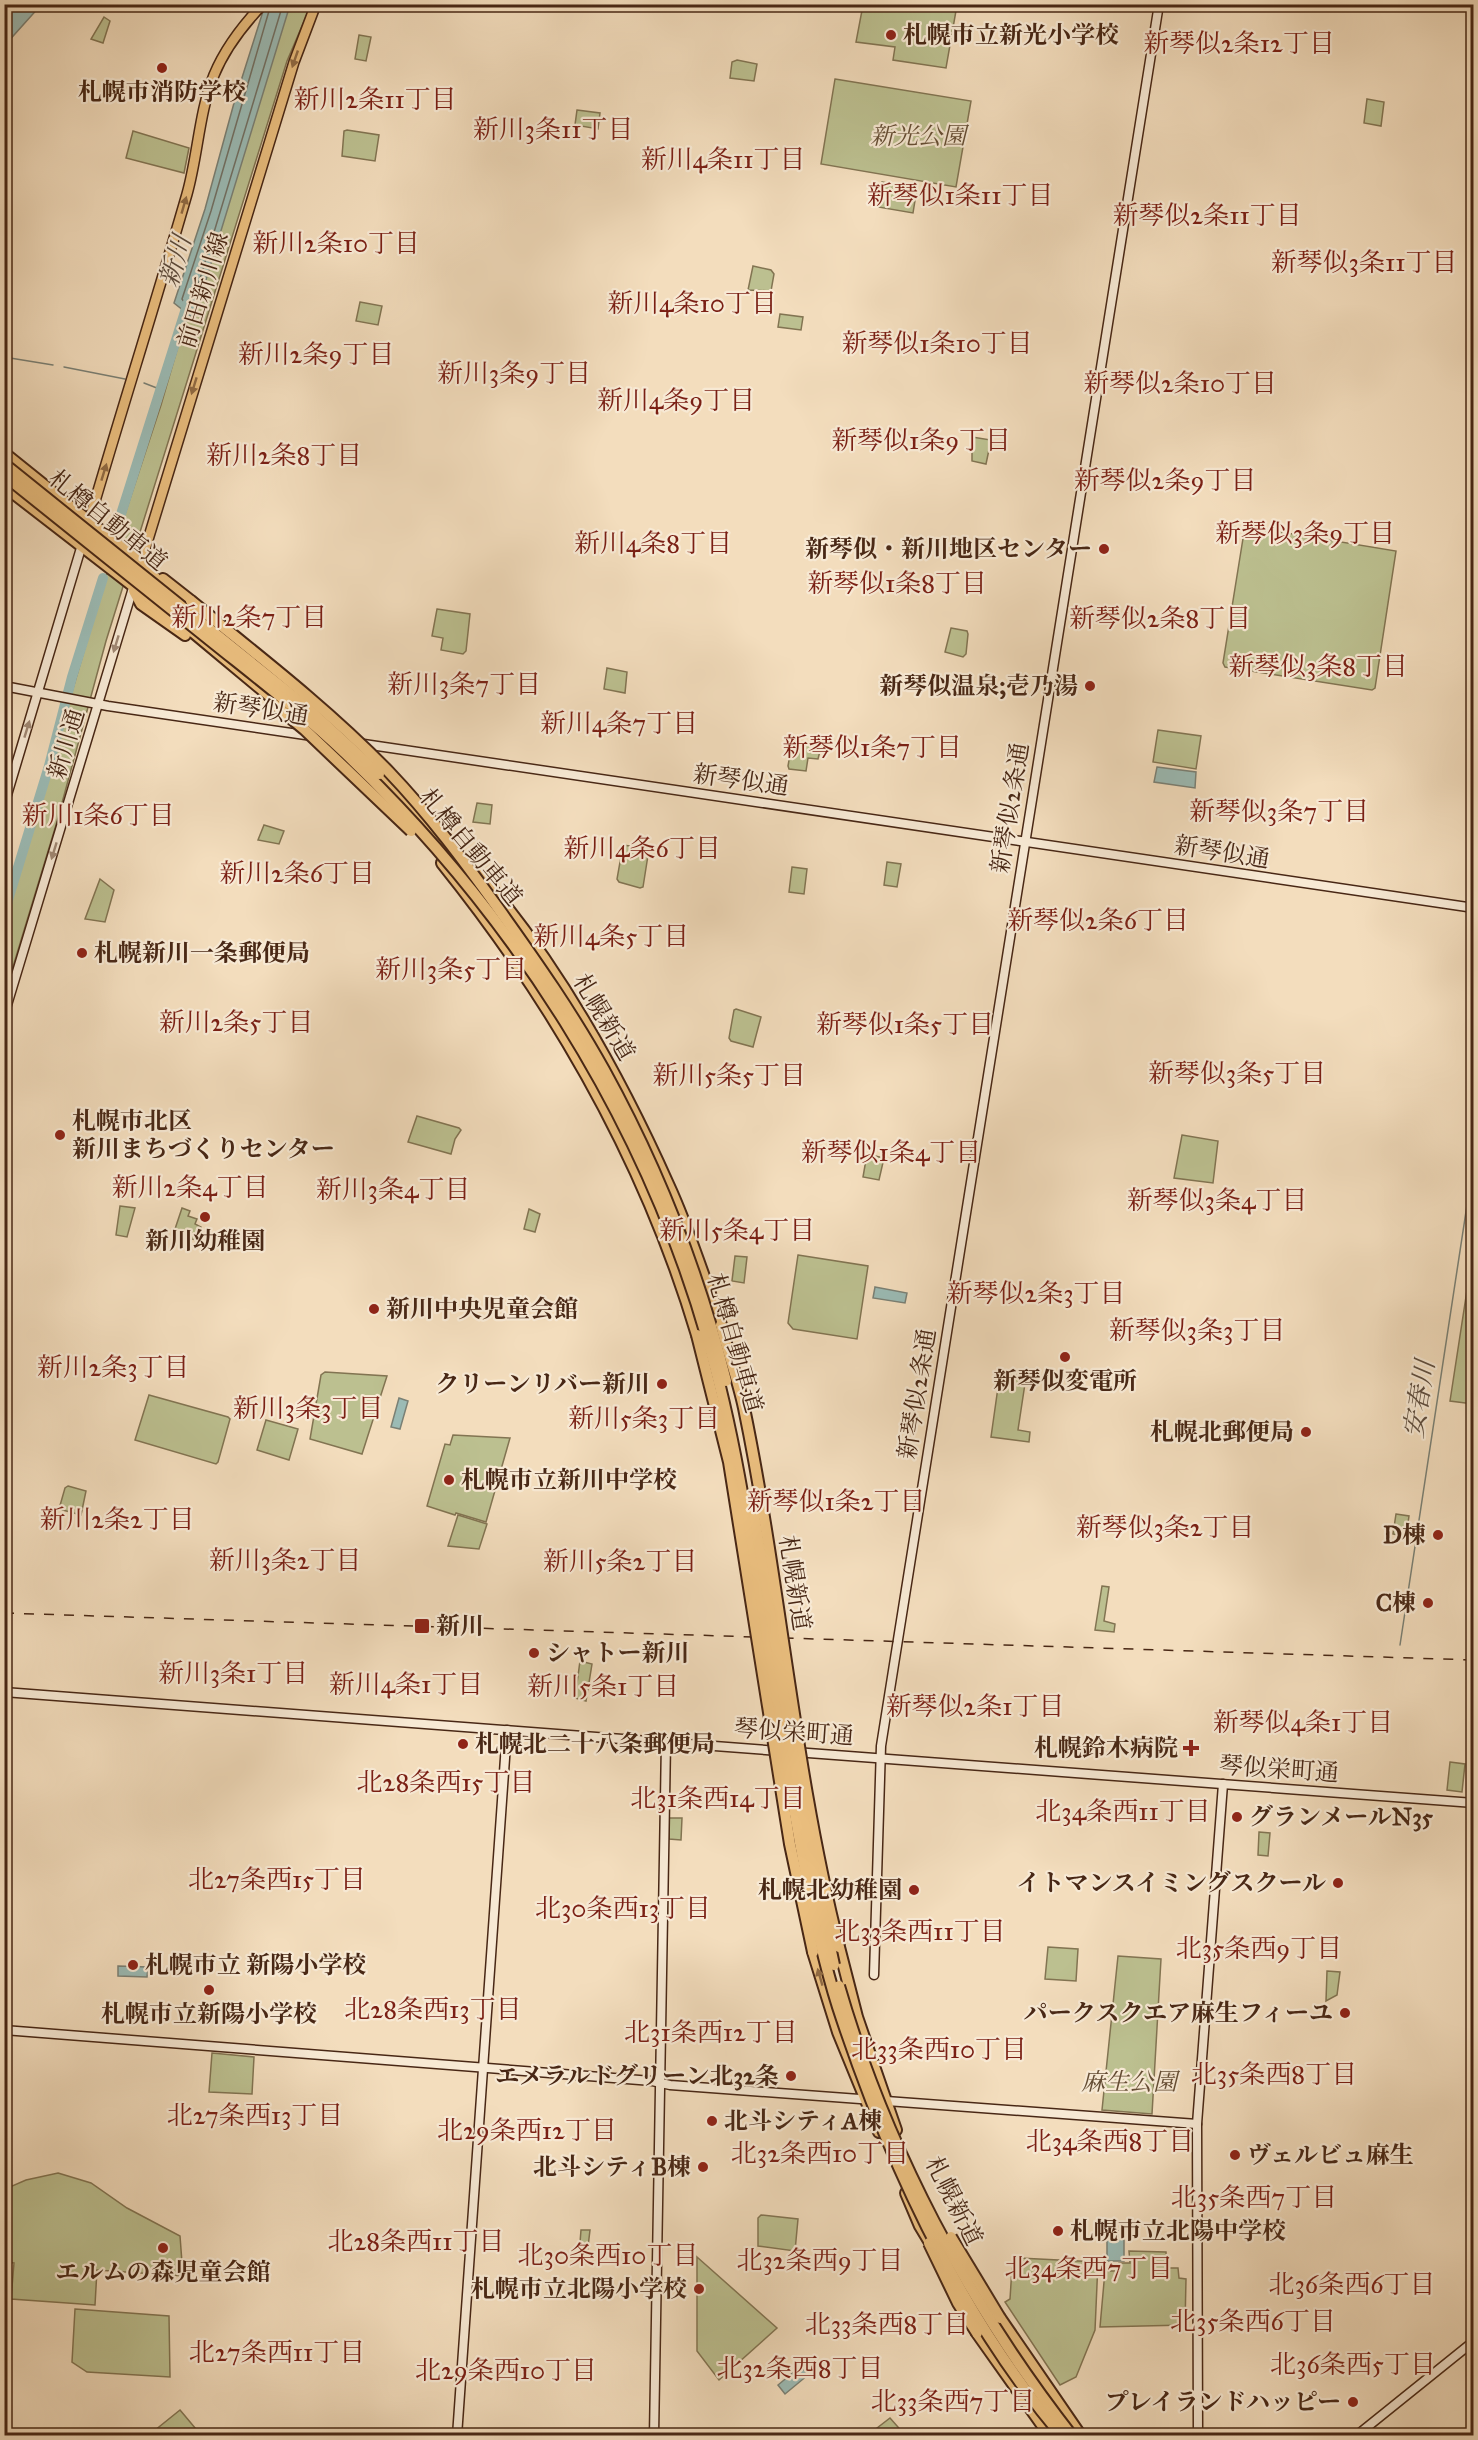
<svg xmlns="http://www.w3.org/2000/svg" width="1478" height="2440" font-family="'IM FELL Great Primer','Noto Serif JP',serif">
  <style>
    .green { fill: #bcc090; stroke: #827452; stroke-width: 1.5 }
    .water { fill: #9bbbb5; stroke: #7a8075; stroke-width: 1.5 }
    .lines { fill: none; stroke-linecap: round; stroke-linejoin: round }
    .shore { stroke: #727165; stroke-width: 1.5 }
    .stream { stroke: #7a8075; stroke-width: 1.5 }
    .river { stroke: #9bbbb5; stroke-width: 10 }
    .secondary-casing { stroke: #482715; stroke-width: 11 }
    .primary-casing { stroke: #482715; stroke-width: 12 }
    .highway-casing { stroke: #482715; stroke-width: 14 }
    .secondary { stroke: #f7e9d4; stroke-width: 8 }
    .primary { stroke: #eabe7e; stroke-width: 9 }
    .highway { stroke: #eabe7e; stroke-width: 10 }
    .rail { stroke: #482715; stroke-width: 1.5; stroke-dasharray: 10 10; stroke-linecap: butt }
    .highway-bridge-casing { stroke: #482715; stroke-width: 14; stroke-linecap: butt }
    .highway-bridge { stroke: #eabe7e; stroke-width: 10 }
    .oneway { fill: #916b44 }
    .oneway2 { fill: #a08874 }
    .poi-dot { fill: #8f2418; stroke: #f7e9d4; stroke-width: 2 }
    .labels { text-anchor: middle; stroke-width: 4.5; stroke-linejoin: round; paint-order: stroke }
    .poi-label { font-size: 24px; font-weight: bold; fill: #482715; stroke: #f7e9d4; text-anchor: end }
    .park-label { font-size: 24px; font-style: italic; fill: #654d34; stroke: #f7e9d4 }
    .street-label { font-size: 24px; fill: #482715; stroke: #f7e9d4 }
    .neighbourhood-label { font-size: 26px; fill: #7a1f14; stroke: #f7e9d4 }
    .water-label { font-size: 26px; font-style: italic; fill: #5d4c3d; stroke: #f7e9d4 }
  </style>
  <rect width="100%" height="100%" fill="#f3ddbd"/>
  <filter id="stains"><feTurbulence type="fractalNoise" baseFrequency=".00333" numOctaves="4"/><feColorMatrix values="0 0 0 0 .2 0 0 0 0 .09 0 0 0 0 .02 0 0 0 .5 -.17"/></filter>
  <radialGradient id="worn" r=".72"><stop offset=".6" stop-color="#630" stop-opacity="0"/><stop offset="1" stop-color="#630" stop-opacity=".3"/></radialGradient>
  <!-- green -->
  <g class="green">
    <path d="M283,5h28l-24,56 -181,580 -50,184 -51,168v-74l115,-390 41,-124 33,-114z"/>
    <path d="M863,5h94l-11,63 -53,-8 2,-13 -39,-5z"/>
    <path d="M104,17l6,4 -7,22 -12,-4z"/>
    <path d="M359,35l12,2 -5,24 -11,-2z"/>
    <path d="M737,60l20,4 -3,17 -24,-3 2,-16z"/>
    <path d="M835,79l136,22 -15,86 -135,-23z"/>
    <path d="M1367,99l17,3 -3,24 -17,-3z"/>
    <path d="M577,110l23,3 -2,16 -23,-4z"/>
    <path d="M347,130l32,5 -4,26 -33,-5 2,-25z"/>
    <path d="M133,131l56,17 -5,25 -58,-15z"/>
    <path d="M882,182l35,6 -4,25 -35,-6z"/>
    <path d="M753,266l18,4 3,4 -3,17 -23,-1z"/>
    <path d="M360,302l22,4 -4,19 -22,-4z"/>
    <path d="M780,314l23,3 -2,13 -23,-3z"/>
    <path d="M972,437l19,3 -5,24 -14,-3z"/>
    <path d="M1245,526l151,25 -21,137 -3,2 -147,-23 -2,-4z"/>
    <path d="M437,609l33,5 -4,37 -3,3 -22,-4 2,-12 -11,-2z"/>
    <path d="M951,628l16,3 1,3 -2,20 -3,3 -18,-5z"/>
    <path d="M607,668l20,4 -2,21 -21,-4z"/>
    <path d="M1158,730l43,6 -5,33 -43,-7z"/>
    <path d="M794,742l27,5 -3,12 -10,-1 -2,13 -17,-2 -1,-3 4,-23z"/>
    <path d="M477,803l15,2 -2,19 -17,-2z"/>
    <path d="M264,825l20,6 -5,13 -21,-4z"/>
    <path d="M623,845l26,4 -6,38 -3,1 -21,-6 -2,-3z"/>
    <path d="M887,862l14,2 -4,23 -13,-2z"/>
    <path d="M792,867l15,2 -3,25 -15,-2z"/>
    <path d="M100,879l14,11 -9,32 -20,-3z"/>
    <path d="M736,1009l25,8 -8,30 -22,-6 -2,-3 5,-28z"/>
    <path d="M417,1116l42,12 2,2 -6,9 -4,15 -43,-12z"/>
    <path d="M1182,1135l36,6 -5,42 -39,-5z"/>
    <path d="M867,1154l17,4 -5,22 -16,-3z"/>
    <path d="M120,1206l15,2 -8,29 -11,-2z"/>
    <path d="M182,1208l8,3 -2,5 9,3 -2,5 6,3 -5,13 -23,-5z"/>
    <path d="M529,1209l11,5 -5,18 -11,-3z"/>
    <path d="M1473,1251v153l-23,-3z"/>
    <path d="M798,1255l70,11 -11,73 -64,-10 -5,-6z"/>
    <path d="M735,1256l12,1 -3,26 -12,-2z"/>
    <path d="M325,1372l62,4 -25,78 -52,-15 11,-64z"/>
    <path d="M1000,1373l26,4 -8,53 12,2 -1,10 -38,-5z"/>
    <path d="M149,1395l79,22 2,2 -12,43 -2,2 -81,-24z"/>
    <path d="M266,1420l32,9 -9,31 -32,-10z"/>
    <path d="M453,1435l57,3 -24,84 -30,-9 -1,2 -28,-9 18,-62 5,1z"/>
    <path d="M68,1486l18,5 -5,24 -22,-6 6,-21z"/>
    <path d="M1396,1514l13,2 -3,21 -13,-3z"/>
    <path d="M458,1515l29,9 -8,25 -31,-3z"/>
    <path d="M1102,1586l7,1 -5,34 11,3 -1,8 -19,-2z"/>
    <path d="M580,1661l12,3 -6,37 -11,-3z"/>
    <path d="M1450,1762l15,2 -3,28 -15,-2z"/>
    <path d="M669,1818h13l-1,22 -12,-1z"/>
    <path d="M1259,1832l11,1 -2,23 -10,-1z"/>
    <path d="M1048,1947l30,2 -2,32 -31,-2z"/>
    <path d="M1118,1956l43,3 -9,155 -50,-4z"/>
    <path d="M1327,1971l13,1 -3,23 -11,6z"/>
    <path d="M212,2053l42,4 -2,37 -43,-2z"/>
    <path d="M58,2173l33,10 36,25 53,28 3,40 -86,-6 -2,35 -84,-6 3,-36 -9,-1 -1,-66 3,-4 5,-6 14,-6z"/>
    <path d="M761,2215l37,4 -3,32 -37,-5v-28z"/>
    <path d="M581,2230h9l-3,25h-8z"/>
    <path d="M1129,2251l37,1 1,16h11l1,10 7,1 -1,46 -85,2 5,-56h13l1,-8h11z"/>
    <path d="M697,2257l80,71 -58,52 -22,-29z"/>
    <path d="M1019,2258l79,4 -3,68 -19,47 -16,8 -55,-83 5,-3 2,-31h7z"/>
    <path d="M75,2309l94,7 1,61 -83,-5 -15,-10z"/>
    <path d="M180,2410l21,25h-52z"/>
    <path d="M890,2418l15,17h-37z"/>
  </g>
  <!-- water -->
  <g class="water">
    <path d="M5,4l36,1 -36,40 -1,-40z"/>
    <path d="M265,5h25l-96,314 -20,-16 31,-94 29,-106z"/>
    <path d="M1157,767l39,5 -1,16 -41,-6z"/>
    <path d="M875,1287l32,6 -2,10 -32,-5z"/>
    <path d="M399,1398l9,3 -8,28 -9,-2z"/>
    <path d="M118,1966l30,1 -1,10 -29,-1z"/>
    <rect x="1107" y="2231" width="17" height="30"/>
    <path d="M801,2366l7,9 -23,19 -7,-9z"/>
  </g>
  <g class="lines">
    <!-- shore -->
    <path class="shore" d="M271,4l-60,207 -29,88 6,8 4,-2 91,-301"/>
    <!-- stream -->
    <g class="stream">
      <path d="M4,357l49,8"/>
      <path d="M64,367l61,12"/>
      <path d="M144,383l18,7"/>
      <path d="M1400,1645l74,-486"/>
    </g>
    <!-- river -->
    <g class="river">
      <path d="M116,530l73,-231"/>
      <path d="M4,913l45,-147 23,-89 31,-99"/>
    </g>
    <defs>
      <g id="secondary">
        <path d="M4,686l104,20 204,30"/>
        <path d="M357,743l1117,165"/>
        <path d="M4,805l77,-257"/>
        <path d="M4,1015l129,-427"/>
        <path d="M4,1692l775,59"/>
        <path d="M795,1752l679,51"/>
        <path d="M874,1975l7,-229 278,-1742"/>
        <path d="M4,2030l648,51 18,4 527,39"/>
        <path d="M457,2436l50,-706"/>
        <path d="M654,2436l12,-694"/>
        <path d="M1198,2436l-1,-312 26,-340"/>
        <path d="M1356,2436l118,-95"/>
      </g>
      <g id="primary">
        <path d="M88,525c32,-110 67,-220 99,-331 11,-39 12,-82 27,-119 11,-27 29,-50 49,-71"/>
        <path d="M139,569l155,-507 22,-58"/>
      </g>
      <g id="highway">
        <path d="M4,453l137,110 26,27"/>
        <path d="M4,486l190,147 90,75"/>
        <path d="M163,579l28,22"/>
        <path d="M134,591l7,13 44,31"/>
        <path d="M317,735l37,34"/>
        <path d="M379,774l65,70"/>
        <path d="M442,863c114,142 203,297 255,472"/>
        <path d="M470,863c83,93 147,207 198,321 21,45 36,94 53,141"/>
        <path d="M839,1947l18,70 39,113"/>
        <path d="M813,1952l25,80 41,100"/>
        <path d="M906,2193l14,33 12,20"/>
        <path d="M1000,2318l81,118"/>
        <path d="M977,2333l73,103"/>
      </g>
    </defs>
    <!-- secondary casing -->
    <use href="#secondary" class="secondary-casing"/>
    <!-- primary casing -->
    <use href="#primary" class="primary-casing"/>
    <!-- highway casing -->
    <use href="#highway" class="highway-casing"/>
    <!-- secondary -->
    <use href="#secondary" class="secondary"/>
    <!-- primary -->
    <use href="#primary" class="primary"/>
    <!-- highway -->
    <use href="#highway" class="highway"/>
    <!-- rail -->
    <path class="rail" d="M4,1613l1470,47"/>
    <defs>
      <g id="highway-bridge">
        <path d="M4,464l300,241 75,69"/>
        <path d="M4,475c67,54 134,107 201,161 47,38 96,75 140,117 168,160 298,362 362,585 28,96 42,194 57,293 11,71 24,142 36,212 10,55 21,111 38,164 49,150 121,307 224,429"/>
        <path d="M191,601c68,55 138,109 198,171 41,43 75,89 109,136 38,53 75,106 106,162 54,98 95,203 122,311"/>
        <path d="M275,705l29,24 107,102"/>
        <path d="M721,1325c7,28 17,55 23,83 37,179 50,362 95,539"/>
        <path d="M697,1335l32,127 61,382 23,108"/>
        <path d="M751,1496l57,348 26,121"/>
        <path d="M839,1986c47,162 129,317 233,450"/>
        <path d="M951,2237l49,81"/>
        <path d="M929,2243l29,60 19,30"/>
      </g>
    </defs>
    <!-- highway-bridge casing -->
    <use href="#highway-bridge" class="highway-bridge-casing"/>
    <!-- highway-bridge -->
    <use href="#highway-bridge" class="highway-bridge"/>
  </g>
  <!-- one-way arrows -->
  <defs><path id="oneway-solid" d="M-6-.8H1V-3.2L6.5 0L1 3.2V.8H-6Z" transform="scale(1.5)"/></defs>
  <g class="oneway">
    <use href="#oneway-solid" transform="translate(295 59) rotate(109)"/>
    <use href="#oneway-solid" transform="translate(184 205) rotate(-74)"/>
    <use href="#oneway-solid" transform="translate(194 386) rotate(107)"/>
    <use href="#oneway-solid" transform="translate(104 472) rotate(-73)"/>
    <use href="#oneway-solid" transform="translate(820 1977) rotate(-106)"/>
  </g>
  <g class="oneway2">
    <use href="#oneway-solid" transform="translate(116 644) rotate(107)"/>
    <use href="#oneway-solid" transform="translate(27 729) rotate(-73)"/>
    <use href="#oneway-solid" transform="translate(54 851) rotate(107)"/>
  </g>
  <!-- markers -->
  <g class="poi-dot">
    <circle cx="891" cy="35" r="6"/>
    <circle cx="162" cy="68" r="6"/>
    <circle cx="1104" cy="549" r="6"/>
    <circle cx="1090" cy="686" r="6"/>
    <circle cx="82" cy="953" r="6"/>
    <circle cx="60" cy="1135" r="6"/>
    <circle cx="205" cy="1217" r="6"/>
    <circle cx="374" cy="1309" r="6"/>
    <circle cx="1065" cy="1357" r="6"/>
    <circle cx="662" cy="1384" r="6"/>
    <circle cx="1306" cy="1432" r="6"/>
    <circle cx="449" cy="1480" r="6"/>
    <circle cx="1438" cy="1535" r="6"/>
    <circle cx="1428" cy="1603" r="6"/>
    <rect x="414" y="1618" width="16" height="16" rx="3"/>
    <circle cx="534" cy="1653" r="6"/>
    <circle cx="463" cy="1744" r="6"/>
    <path d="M1188 1739h6v6h6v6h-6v6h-6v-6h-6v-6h6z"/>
    <circle cx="1237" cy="1817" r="6"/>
    <circle cx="1338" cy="1883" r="6"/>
    <circle cx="914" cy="1890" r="6"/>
    <circle cx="133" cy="1965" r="6"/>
    <circle cx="209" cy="1990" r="6"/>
    <circle cx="1345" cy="2013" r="6"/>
    <circle cx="791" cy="2076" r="6"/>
    <circle cx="712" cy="2121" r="6"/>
    <circle cx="1235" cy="2155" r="6"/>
    <circle cx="703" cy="2167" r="6"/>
    <circle cx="1058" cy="2231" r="6"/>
    <circle cx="163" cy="2248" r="6"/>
    <circle cx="699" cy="2289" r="6"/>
    <circle cx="1353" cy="2402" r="6"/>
  </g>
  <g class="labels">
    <!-- poi labels -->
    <g class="poi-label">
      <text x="903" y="43" text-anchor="start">札幌市立新光小学校</text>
      <text x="162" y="100" text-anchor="middle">札幌市消防学校</text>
      <text x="1092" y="557">新琴似・新川地区センター</text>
      <text x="1078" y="694">新琴似温泉;壱乃湯</text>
      <text x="94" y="961" text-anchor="start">札幌新川一条郵便局</text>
      <text x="72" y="1129" text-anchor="start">札幌市北区<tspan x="72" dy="28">新川まちづくりセンター</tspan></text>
      <text x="205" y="1249" text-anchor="middle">新川幼稚園</text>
      <text x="386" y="1317" text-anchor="start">新川中央児童会館</text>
      <text x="1065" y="1389" text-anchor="middle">新琴似変電所</text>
      <text x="650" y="1392">クリーンリバー新川</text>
      <text x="1294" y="1440">札幌北郵便局</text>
      <text x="461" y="1488" text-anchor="start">札幌市立新川中学校</text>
      <text x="1426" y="1543">D棟</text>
      <text x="1416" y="1611">C棟</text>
      <text x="436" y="1634" text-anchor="start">新川</text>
      <text x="546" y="1661" text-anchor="start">シャトー新川</text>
      <text x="475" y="1752" text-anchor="start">札幌北二十八条郵便局</text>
      <text x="1178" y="1756">札幌鈴木病院</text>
      <text x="1249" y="1825" text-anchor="start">グランメールN35</text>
      <text x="1326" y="1891">イトマンスイミングスクール</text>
      <text x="902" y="1898">札幌北幼稚園</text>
      <text x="145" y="1973" text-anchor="start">札幌市立 新陽小学校</text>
      <text x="1333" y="2021">パークスクエア麻生フィーユ</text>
      <text x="209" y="2022" text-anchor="middle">札幌市立新陽小学校</text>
      <text x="779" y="2084">エメラルドグリーン北32条</text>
      <text x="724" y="2129" text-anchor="start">北斗シティA棟</text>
      <text x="1247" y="2163" text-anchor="start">ヴェルビュ麻生</text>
      <text x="691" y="2175">北斗シティB棟</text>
      <text x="1070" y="2239" text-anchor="start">札幌市立北陽中学校</text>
      <text x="163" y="2280" text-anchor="middle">エルムの森児童会館</text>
      <text x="687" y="2297">札幌市立北陽小学校</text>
      <text x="1341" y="2410">プレイランドハッピー</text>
    </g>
    <!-- park labels -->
    <g class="park-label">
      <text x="918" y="144">新光公園</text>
      <text x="1129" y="2090">麻生公園</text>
    </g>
    <!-- street labels -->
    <g class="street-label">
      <text transform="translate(203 290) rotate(-73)" y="8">前田新川線</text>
      <text transform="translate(108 520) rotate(39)" y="8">札樽自動車道</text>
      <text transform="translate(261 709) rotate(9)" y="8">新琴似通</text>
      <text transform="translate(66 744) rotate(-73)" y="8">新川通</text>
      <text transform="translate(741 780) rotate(8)" y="8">新琴似通</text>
      <text transform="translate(1010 808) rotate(-81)" y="8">新琴似2条通</text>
      <text transform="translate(471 847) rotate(50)" y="8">札樽自動車道</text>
      <text transform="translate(1222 852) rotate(9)" y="8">新琴似通</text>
      <text transform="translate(604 1017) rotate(59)" y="8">札幌新道</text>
      <text transform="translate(735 1343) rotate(74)" y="8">札樽自動車道</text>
      <text transform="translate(917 1394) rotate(-81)" y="8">新琴似2条通</text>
      <text transform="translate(795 1583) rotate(81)" y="8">札幌新道</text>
      <text transform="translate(794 1732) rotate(4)" y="8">琴似栄町通</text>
      <text transform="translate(1279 1769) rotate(4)" y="8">琴似栄町通</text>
      <text transform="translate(954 2201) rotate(63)" y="8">札幌新道</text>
    </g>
    <!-- neighbourhood labels -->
    <g class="neighbourhood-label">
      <text x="1239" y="52">新琴似2条12丁目</text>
      <text x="375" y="108">新川2条11丁目</text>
      <text x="553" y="138">新川3条11丁目</text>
      <text x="723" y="168">新川4条11丁目</text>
      <text x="960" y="204">新琴似1条11丁目</text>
      <text x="1207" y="224">新琴似2条11丁目</text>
      <text x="336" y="252">新川2条10丁目</text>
      <text x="1364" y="271">新琴似3条11丁目</text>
      <text x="692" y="312">新川4条10丁目</text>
      <text x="937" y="352">新琴似1条10丁目</text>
      <text x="316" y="363">新川2条9丁目</text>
      <text x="514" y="382">新川3条9丁目</text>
      <text x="1180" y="392">新琴似2条10丁目</text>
      <text x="676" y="409">新川4条9丁目</text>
      <text x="921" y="449">新琴似1条9丁目</text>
      <text x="284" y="464">新川2条8丁目</text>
      <text x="1165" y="489">新琴似2条9丁目</text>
      <text x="1305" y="542">新琴似3条9丁目</text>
      <text x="653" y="552">新川4条8丁目</text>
      <text x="897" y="592">新琴似1条8丁目</text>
      <text x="249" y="626">新川2条7丁目</text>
      <text x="1160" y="627">新琴似2条8丁目</text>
      <text x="1318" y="675">新琴似3条8丁目</text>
      <text x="464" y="693">新川3条7丁目</text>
      <text x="619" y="732">新川4条7丁目</text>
      <text x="872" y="756">新琴似1条7丁目</text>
      <text x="1279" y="820">新琴似3条7丁目</text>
      <text x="98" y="824">新川1条6丁目</text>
      <text x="642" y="857">新川4条6丁目</text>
      <text x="297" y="882">新川2条6丁目</text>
      <text x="1098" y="929">新琴似2条6丁目</text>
      <text x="611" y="945">新川4条5丁目</text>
      <text x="451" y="978">新川3条5丁目</text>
      <text x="236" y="1031">新川2条5丁目</text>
      <text x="905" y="1033">新琴似1条5丁目</text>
      <text x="1237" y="1082">新琴似3条5丁目</text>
      <text x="729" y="1084">新川5条5丁目</text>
      <text x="891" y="1161">新琴似1条4丁目</text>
      <text x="190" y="1196">新川2条4丁目</text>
      <text x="393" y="1198">新川3条4丁目</text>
      <text x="1217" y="1209">新琴似3条4丁目</text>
      <text x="737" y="1239">新川5条4丁目</text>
      <text x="1036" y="1302">新琴似2条3丁目</text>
      <text x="1197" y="1339">新琴似3条3丁目</text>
      <text x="113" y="1376">新川2条3丁目</text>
      <text x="308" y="1417">新川3条3丁目</text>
      <text x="644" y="1427">新川5条3丁目</text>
      <text x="836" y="1510">新琴似1条2丁目</text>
      <text x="117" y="1528">新川2条2丁目</text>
      <text x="1165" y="1536">新琴似3条2丁目</text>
      <text x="285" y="1569">新川3条2丁目</text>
      <text x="620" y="1570">新川5条2丁目</text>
      <text x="233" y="1682">新川3条1丁目</text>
      <text x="406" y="1693">新川4条1丁目</text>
      <text x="603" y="1695">新川5条1丁目</text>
      <text x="975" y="1715">新琴似2条1丁目</text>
      <text x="1303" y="1731">新琴似4条1丁目</text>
      <text x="446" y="1791">北28条西15丁目</text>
      <text x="718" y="1807">北31条西14丁目</text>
      <text x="1123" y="1820">北34条西11丁目</text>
      <text x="277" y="1888">北27条西15丁目</text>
      <text x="623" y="1917">北30条西13丁目</text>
      <text x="920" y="1940">北33条西11丁目</text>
      <text x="1259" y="1957">北35条西9丁目</text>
      <text x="433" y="2018">北28条西13丁目</text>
      <text x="711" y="2041">北31条西12丁目</text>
      <text x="939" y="2058">北33条西10丁目</text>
      <text x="1274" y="2083">北35条西8丁目</text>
      <text x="255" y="2124">北27条西13丁目</text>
      <text x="527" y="2139">北29条西12丁目</text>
      <text x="1110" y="2150">北34条西8丁目</text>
      <text x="820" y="2162">北32条西10丁目</text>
      <text x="1254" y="2206">北35条西7丁目</text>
      <text x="416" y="2250">北28条西11丁目</text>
      <text x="608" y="2264">北30条西10丁目</text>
      <text x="820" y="2269">北32条西9丁目</text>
      <text x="1089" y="2277">北34条西7丁目</text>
      <text x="1352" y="2293">北36条西6丁目</text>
      <text x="1253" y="2330">北35条西6丁目</text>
      <text x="887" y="2333">北33条西8丁目</text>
      <text x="277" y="2361">北27条西11丁目</text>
      <text x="1353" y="2373">北36条西5丁目</text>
      <text x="800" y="2377">北32条西8丁目</text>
      <text x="506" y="2379">北29条西10丁目</text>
      <text x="953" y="2410">北33条西7丁目</text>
    </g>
    <!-- water labels -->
    <g class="water-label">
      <text transform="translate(175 261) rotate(-73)" y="9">新川</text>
      <text transform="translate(1419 1399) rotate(-81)" y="9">安春川</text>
    </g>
  </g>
  <!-- margin -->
  <rect width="1478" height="2440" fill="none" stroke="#f3ddbd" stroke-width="24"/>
  <rect x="6" y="6" width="1466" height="2428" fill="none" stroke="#482715" stroke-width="3"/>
  <rect x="12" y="12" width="1454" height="2416" fill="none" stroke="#482715" stroke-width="1.5"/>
  <rect width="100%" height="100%" filter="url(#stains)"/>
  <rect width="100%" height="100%" fill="url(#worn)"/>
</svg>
